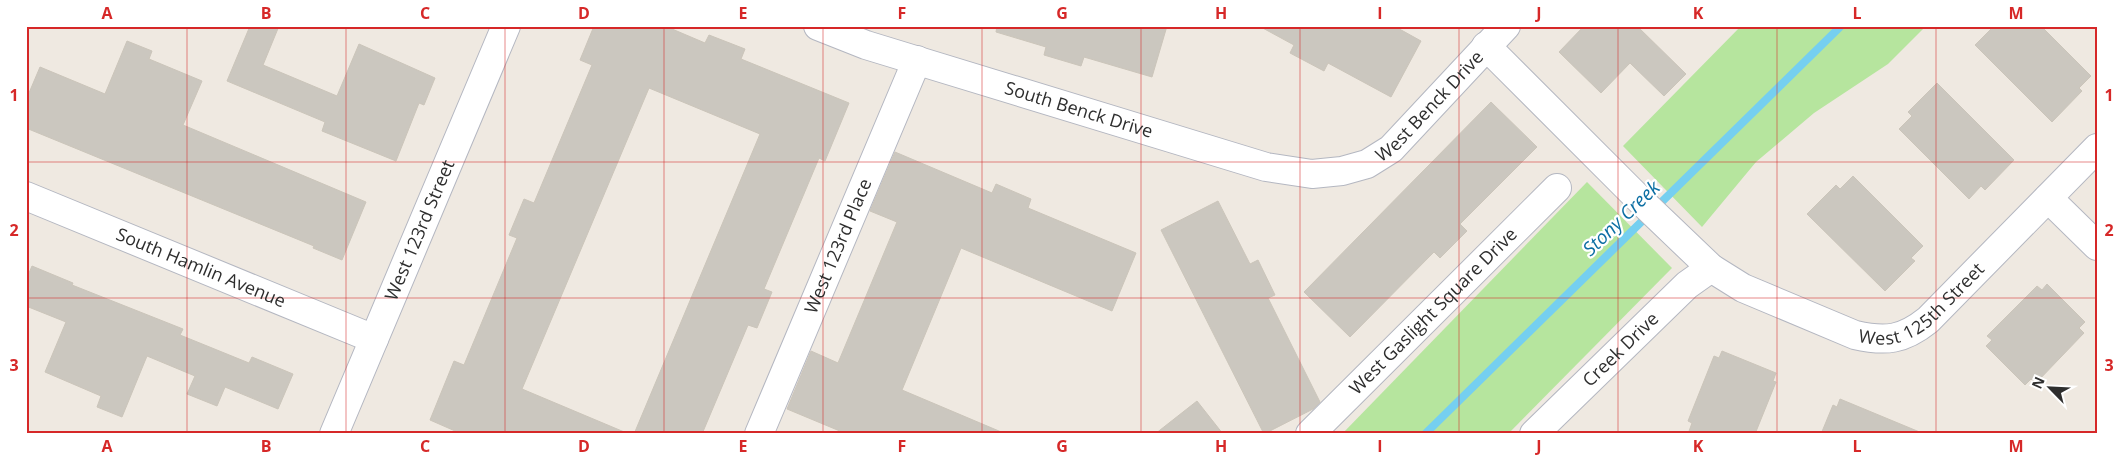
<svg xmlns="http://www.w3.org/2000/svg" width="2123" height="460" font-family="'Open Sans',sans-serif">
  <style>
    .green { fill: #b6e59e }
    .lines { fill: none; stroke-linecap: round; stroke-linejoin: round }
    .stream { stroke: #75cff0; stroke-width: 8 }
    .building { fill: #cbc7bf; stroke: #cbc5ba }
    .minor-casing { stroke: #b4b7c1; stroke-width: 30 }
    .tertiary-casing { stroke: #b4b7c1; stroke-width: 30 }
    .minor { stroke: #fff; stroke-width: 28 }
    .tertiary { stroke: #fff; stroke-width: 28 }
    .grid { fill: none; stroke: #d62828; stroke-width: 1; stroke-opacity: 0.55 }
    .labels { text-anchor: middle; stroke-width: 4.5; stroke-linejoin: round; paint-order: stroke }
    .street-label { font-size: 18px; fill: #2e2e2e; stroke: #fff }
    .water-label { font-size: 19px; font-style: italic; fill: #0d6fa3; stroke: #fff }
    .neatline { fill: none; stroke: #d62828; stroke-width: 2 }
    .grid-label { font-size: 16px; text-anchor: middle; font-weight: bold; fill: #d62828 }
  </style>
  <rect width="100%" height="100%" fill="#efe9e1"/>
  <!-- green -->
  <g class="green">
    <path d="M1741,26h185l-38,38 -74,49 -58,49 -54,65 -79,-81z"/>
    <path d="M1587,182l85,86 -164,166h-166z"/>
  </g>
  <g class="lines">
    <!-- stream -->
    <path class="stream" d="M1425,434l416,-408"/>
  </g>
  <!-- building -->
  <g class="building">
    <path d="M250,26h29l-16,39 74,31 22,-52 76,34 -11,27 -5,-2 -23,58 -74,-30 3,-9 -98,-41z"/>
    <path d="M594,26h71l40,17 4,-8 36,14 -4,10 108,44 -24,58 -6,-3 -55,131 8,3 -15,36 -9,-3 -46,109h-68l126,-300 -111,-46 -127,301 107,45h-167l-32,-14 24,-59 10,4 53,-127 -8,-3 15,-36 10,4 58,-138 -12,-5z"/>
    <path d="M997,26h170l-15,51 -68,-20 -3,9 -37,-11 2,-8 -50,-15z"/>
    <path d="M1259,26h135l27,15 -30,56 -63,-34 -4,8 -34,-18 4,-8z"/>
    <path d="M1584,26h53l49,48 -22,22 -34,-33 -29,30 -42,-41z"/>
    <path d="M1994,26h47l50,50 -12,12 3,3 -30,31 -77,-77z"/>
    <path d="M127,41l25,10 -3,8 53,22 -19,44 183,77 -24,58 -29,-12 1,-2 -288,-118v-28l14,-33 65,27z"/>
    <path d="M1937,83l77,77 -29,30 -4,-4 -12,13 -70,-70 13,-13 -4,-4z"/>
    <path d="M1491,102l46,45 -77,77 7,7 -27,27 -6,-6 -84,85 -46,-45z"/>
    <path d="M895,152l97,41 4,-9 35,15 -3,9 108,45 -24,58 -151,-63 -59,142 104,44h-159l-60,-25 24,-58 27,12 59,-141 -27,-11z"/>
    <path d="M1853,176l70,70 -12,12 4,3 -30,30 -78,-77 29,-29 4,4z"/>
    <path d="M1218,201l32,63 8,-4 17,35 -7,3 52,104 -7,7 -49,25 -103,-204z"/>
    <path d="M32,266l41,17 -1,2 111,44 -3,6 69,28 3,-6 41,17 -15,35 -53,-22 -8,19 -30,-12 8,-18 -48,-20 -25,61 -25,-10 4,-11 -56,-24 21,-50 -40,-16v-26z"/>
    <path d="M2047,284l38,38 -6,6 5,5 -48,50 -5,-4 -6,6 -39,-39 6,-6 -5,-4 50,-50 5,4z"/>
    <path d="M1722,351l54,22 -3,8 3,1 -21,52h-67l4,-11 -4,-2 26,-65 5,2z"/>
    <path d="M1840,399l82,34v1h-101l12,-29 4,2z"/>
    <path d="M1197,401l26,33h-68z"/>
  </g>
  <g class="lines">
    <defs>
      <g id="minor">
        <path id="s1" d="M818,26l48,19 400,122 46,7 30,-3 25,-7 24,-15 115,-123"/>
        <path id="s2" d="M1486,46l156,156 69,66 32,20 112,47c31,7 48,5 73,-15l169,-172"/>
        <path id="s3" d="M26,196l348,143"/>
        <path d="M2048,198l49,48"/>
        <path id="s4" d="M759,434l158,-374"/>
        <path id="s5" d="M1310,434l247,-246"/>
        <path id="s6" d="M1534,434l153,-149 24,-17"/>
      </g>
      <g id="tertiary">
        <path id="s7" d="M334,434l172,-408"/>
      </g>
    </defs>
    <!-- minor casing -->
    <use href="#minor" class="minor-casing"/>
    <!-- tertiary casing -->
    <use href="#tertiary" class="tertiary-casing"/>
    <!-- minor -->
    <use href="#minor" class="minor"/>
    <!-- tertiary -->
    <use href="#tertiary" class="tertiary"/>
  </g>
  <!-- grid -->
  <path class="grid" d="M187,26v408M346,26v408M505,26v408M664,26v408M823,26v408M982,26v408M1141,26v408M1300,26v408M1459,26v408M1618,26v408M1777,26v408M1936,26v408M26,162h2071M26,298h2071"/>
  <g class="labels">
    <!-- street labels -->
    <g class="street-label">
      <text dy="6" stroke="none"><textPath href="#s1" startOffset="658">West Benck Drive</textPath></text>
      <text dy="6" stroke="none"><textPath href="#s1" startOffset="274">South Benck Drive</textPath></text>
      <text dy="6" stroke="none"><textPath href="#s7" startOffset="221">West 123rd Street</textPath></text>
      <text dy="6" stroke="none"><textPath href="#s4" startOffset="204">West 123rd Place</textPath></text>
      <text dy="6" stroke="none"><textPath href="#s3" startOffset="189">South Hamlin Avenue</textPath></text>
      <text dy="6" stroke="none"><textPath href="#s2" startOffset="554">West 125th Street</textPath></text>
      <text dy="6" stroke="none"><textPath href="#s5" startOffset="174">West Gaslight Square Drive</textPath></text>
      <text dy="6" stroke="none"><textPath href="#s6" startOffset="121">Creek Drive</textPath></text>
    </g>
    <!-- water labels -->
    <g class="water-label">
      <text transform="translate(1621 218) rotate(-44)" y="7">Stony Creek</text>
    </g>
  </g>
  <!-- border -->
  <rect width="2123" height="460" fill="none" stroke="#ffffff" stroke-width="55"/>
  <!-- north arrow -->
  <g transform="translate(2050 388) rotate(294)" stroke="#ffffff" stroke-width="4" paint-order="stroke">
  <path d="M0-4L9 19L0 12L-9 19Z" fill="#2e2e2e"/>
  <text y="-8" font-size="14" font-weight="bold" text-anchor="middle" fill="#2e2e2e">N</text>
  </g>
  <rect x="28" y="28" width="2068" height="404" class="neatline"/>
  <g class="grid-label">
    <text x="107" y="19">A</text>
    <text x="266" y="19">B</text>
    <text x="425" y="19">C</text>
    <text x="584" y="19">D</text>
    <text x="743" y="19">E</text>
    <text x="902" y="19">F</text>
    <text x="1062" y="19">G</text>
    <text x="1221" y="19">H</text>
    <text x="1380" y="19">I</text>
    <text x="1539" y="19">J</text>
    <text x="1698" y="19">K</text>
    <text x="1857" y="19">L</text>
    <text x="2016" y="19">M</text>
    <text x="14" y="101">1</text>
    <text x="2109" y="101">1</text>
    <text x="14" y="236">2</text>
    <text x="2109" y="236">2</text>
    <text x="14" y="371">3</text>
    <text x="2109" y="371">3</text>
    <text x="107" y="452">A</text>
    <text x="266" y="452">B</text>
    <text x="425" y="452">C</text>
    <text x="584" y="452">D</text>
    <text x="743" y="452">E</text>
    <text x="902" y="452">F</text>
    <text x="1062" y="452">G</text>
    <text x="1221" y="452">H</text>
    <text x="1380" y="452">I</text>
    <text x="1539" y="452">J</text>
    <text x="1698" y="452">K</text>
    <text x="1857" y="452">L</text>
    <text x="2016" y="452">M</text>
  </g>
</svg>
